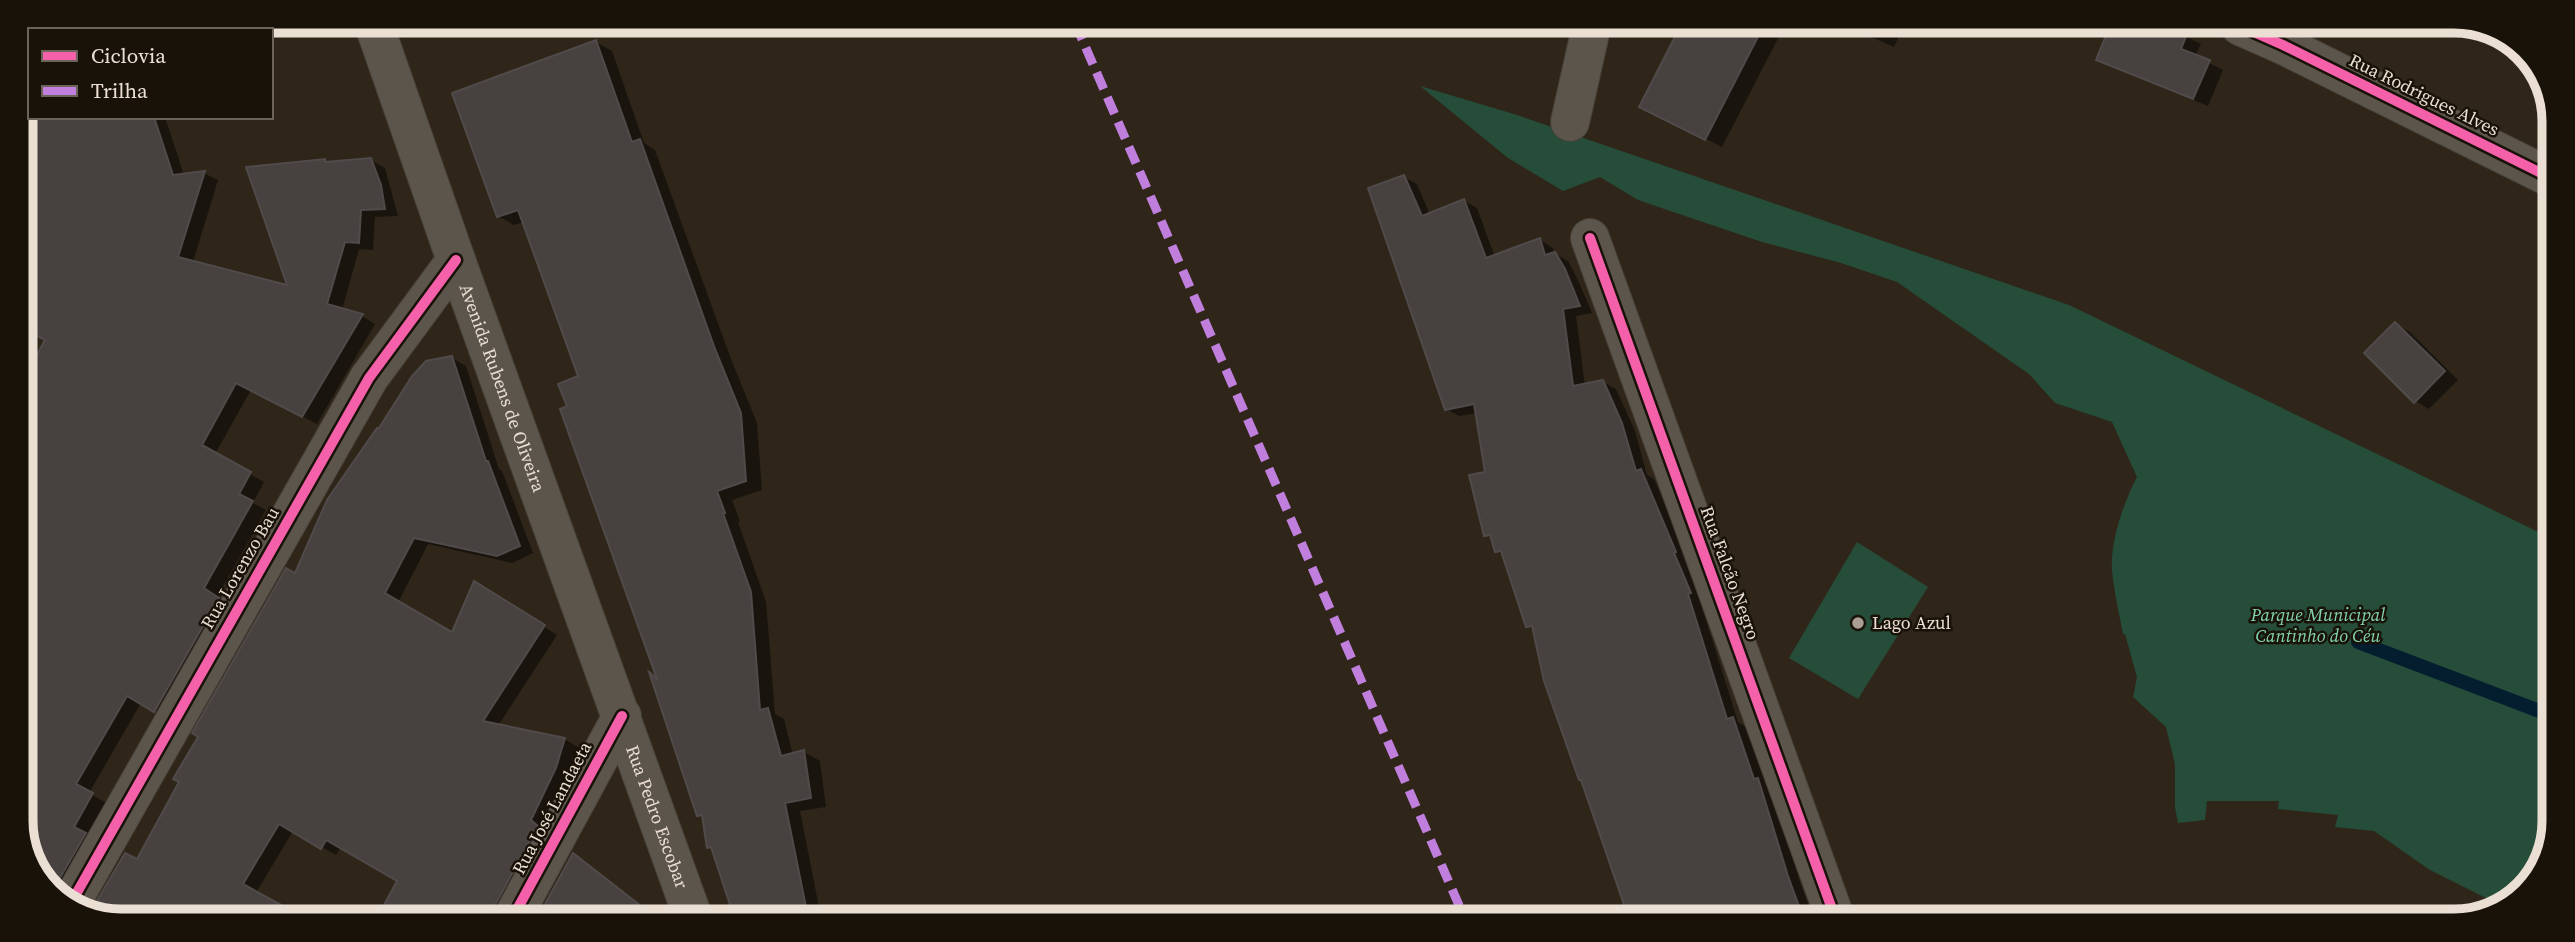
<svg xmlns="http://www.w3.org/2000/svg" width="2575" height="942" font-family="'Source Serif 4',serif">
  <style>
    .green { fill: #254d3a }
    .shadow { fill: #0007 }
    .lines { fill: none; stroke-linecap: round; stroke-linejoin: round }
    .stream { stroke: #041e2f; stroke-width: 14 }
    .building { fill: #474140; stroke: #504b4a; stroke-width: 2 }
    .street-casing { stroke: #484138; stroke-width: 40 }
    .secondary-casing { stroke: #484138; stroke-width: 40 }
    .street { stroke: #5c554c; stroke-width: 38 }
    .secondary { stroke: #5c554c; stroke-width: 38 }
    .quiet { stroke: #c07fdc; stroke-width: 9; stroke-dasharray: 18 9; stroke-linecap: butt }
    .cycleway-casing { stroke: #191208; stroke-width: 15 }
    .cycleway { stroke: #f560ab; stroke-width: 10 }
    .poi-dot { fill: #a99e91; stroke: #191208; stroke-width: 2.5 }
    .labels { text-anchor: middle; stroke-width: 5; stroke-linejoin: round; paint-order: stroke }
    .street-label { font-size: 18px; fill: #eadfd2; stroke: #191208 }
    .park-label { font-size: 18px; font-style: italic; fill: #82d3ae; stroke: #191208 }
    .poi-label { font-size: 18px; fill: #eadfd2; stroke: #191208; text-anchor: start }
    .rim { fill: none; stroke: #eadfd2; stroke-width: 9 }
  </style>
  <rect width="100%" height="100%" fill="#2f2619"/>
  <!-- green -->
  <g class="green">
    <path d="M1420,86l97,29 552,190 482,233 -2,316 -34,47 -15,4 -70,-35 -56,-39 -39,-4 3,-12 -60,-6 1,-8h-72l-2,19 -27,3 -3,-16v-43l-9,-37 -33,-30 4,-20 -12,-43h-2c-4,-21 -9,-43 -11,-64 -2,-28 12,-69 25,-93l-25,-55 -57,-19 -26,-29 -132,-92 -56,-19 -79,-21 -124,-42 -38,-23 -37,14 -55,-33z"/>
    <path d="M1857,542l71,45 -70,112 -69,-41z"/>
  </g>
  <!-- shadow -->
  <g class="shadow">
    <path d="M121,21h174l-24,9h-171z"/>
    <path d="M1683,25h102l-63,122 -81,-41z"/>
    <path d="M1844,25h60l-10,22z"/>
    <path d="M2112,26h7l22,9 4,-9h19l37,18 -6,12 28,14 -15,36 -96,-39 -14,-8z"/>
    <path d="M596,42l16,9 32,92 11,7 76,209 26,64 5,67 -30,10 8,21 -2,1 28,80 9,112 9,5 9,36 11,-3 16,9 6,46 -26,4 21,106h-82l-4,-2 -21,-65 -5,-3 -5,-29 -5,-3 -47,-139 7,3 -78,-302 -57,-155 -10,3 -16,-9z"/>
    <path d="M30,96v21h135l19,58 20,-2 14,7 -25,82 96,26 35,-128 6,4 41,-4 14,8 13,48 -23,1 -2,33 -14,-1 -17,61 20,6 13,8 -58,100 -66,-34 -36,64 49,28 -11,21 13,7 -49,87 15,10 -63,111 -28,-15 -52,90 17,10 -40,97 -24,-18 -21,-54 27,-488 -27,-15v-210z"/>
    <path d="M1404,177l13,7 13,31 34,-14 13,7 18,49 45,-17 13,8 2,6 13,7 9,17 15,35 -16,3 9,70 18,-4 13,7 19,42 12,44 7,4 34,80 -2,1 17,40 -3,1 38,121 8,5 20,57 5,3 30,98 11,29 5,6 -179,-1 -104,-289 -7,-4 -22,-70 -8,-5 -4,-12 -7,-4 1,-62 -9,-60 -19,3 -13,-7z"/>
    <path d="M2395,324l15,8 48,48 -29,29 -14,-8z"/>
    <path d="M452,358l14,8 33,103 3,2 31,82 -21,10 -84,-19 -30,59 55,31 36,-42 68,43 -59,91 66,13 14,8 -8,30 -63,140 -127,-1 20,-35 -59,-34 -5,8 -43,-24 -37,62 26,15 -4,8h-187l47,-54 158,-287 84,-146z"/>
    <path d="M573,855l66,49 8,13z"/>
  </g>
  <g class="lines">
    <!-- stream -->
    <path class="stream" d="M2358,642l192,73"/>
  </g>
  <!-- building -->
  <g class="building">
    <path d="M1681,25h83l-59,115 -66,-33z"/>
    <path d="M2110,26h58l19,8 -6,15 29,11 -17,39 -97,-39z"/>
    <path d="M596,40l36,102 8,-3 75,210 26,64 5,68 -29,10 8,22h-2l28,79 9,118 8,-2 13,48 23,-6 7,48 -26,5 23,114h-74l-23,-70 -4,1 -5,-33 -5,1 -48,-144 8,7 -97,-270 7,-3 -9,-22 20,-8 -60,-166 -21,7 -45,-124z"/>
    <path d="M21,117h133l19,58 32,-4 -27,86 109,28 -41,-118 79,-8v3l46,-4 10,27 4,24 -24,1 -2,33 -14,-1 -18,62 36,10 -61,103 -66,-34 -34,62 49,27 -12,22 14,7 -49,87 15,10 -65,114 -27,-16 -51,88 17,9 -19,34 12,6 -33,57 -11,-8 -21,-54v-445l24,-43 -24,-13z"/>
    <path d="M1404,175l18,41 42,-17 22,59 54,-20 5,17 10,-3 10,17 15,37 -17,3 10,77 30,-6 19,43 14,48 5,-2 35,83 -2,1 17,40 -3,1 39,125 6,-2 21,62 4,-1 30,98 16,44 -175,-1 -48,-139h-2l-35,-99 -12,-55 -6,1 -25,-76 -6,1 -5,-17 -6,1 -15,-61 16,-3 -11,-68 -29,6 -77,-222z"/>
    <path d="M2395,322l50,49 -31,32 -50,-50z"/>
    <path d="M452,356l34,105h2l32,85 -23,10 -83,-18 -29,55 67,39 22,-51 71,44 -62,96 82,17 -9,30 -25,52 7,6 -44,81 -3,9h-113l19,-35 -71,-41 -5,9 -42,-25 -36,60 58,32h-213l37,-63 12,6 42,-77 -6,-3 25,-42 -6,-4 94,-165 9,5 32,-73 50,-72h2l33,-52 14,-15z"/>
    <path d="M573,853l82,64h-117z"/>
  </g>
  <g class="lines">
    <defs>
      <g id="street">
        <path d="M2240,26l43,19 270,134"/>
        <path d="M1570,122l22,-98"/>
        <path d="M1590,238l246,682"/>
        <path d="M71,903l298,-525 87,-118"/>
        <path d="M513,917l109,-201"/>
      </g>
      <g id="secondary">
        <path id="s1" d="M373,22l83,238 237,657"/>
      </g>
    </defs>
    <!-- street casing -->
    <use href="#street" class="street-casing"/>
    <!-- secondary casing -->
    <use href="#secondary" class="secondary-casing"/>
    <!-- street -->
    <use href="#street" class="street"/>
    <!-- secondary -->
    <use href="#secondary" class="secondary"/>
    <!-- quiet -->
    <path class="quiet" d="M1075,23l390,896"/>
    <defs>
      <g id="cycleway">
        <path d="M2240,26l43,19 270,134"/>
        <path d="M1590,238l246,682"/>
        <path d="M71,903l298,-525 87,-118"/>
        <path d="M513,917l109,-201"/>
      </g>
    </defs>
    <!-- cycleway casing -->
    <use href="#cycleway" class="cycleway-casing"/>
    <!-- cycleway -->
    <use href="#cycleway" class="cycleway"/>
  </g>
  <!-- markers -->
  <circle class="poi-dot" cx="1858" cy="623" r="7"/>
  <g class="labels">
    <!-- street labels -->
    <g class="street-label">
      <text transform="translate(2424 95) rotate(26)" y="6">Rua Rodrigues Alves</text>
      <text dy="6" stroke="none"><textPath href="#s1" startOffset="388">Avenida Rubens de Oliveira</textPath></text>
      <text transform="translate(240 568) rotate(-60)" y="6">Rua Lorenzo Bau</text>
      <text transform="translate(1730 573) rotate(70)" y="6">Rua Falcão Negro</text>
      <text transform="translate(552 808) rotate(-62)" y="6">Rua José Landaeta</text>
      <text dy="6" stroke="none"><textPath href="#s1" startOffset="844">Rua Pedro Escobar</textPath></text>
    </g>
    <!-- park labels -->
    <g class="park-label">
      <text x="2318" y="621">Parque Municipal<tspan x="2318" dy="21">Cantinho do Céu</tspan></text>
    </g>
    <!-- poi labels -->
    <g class="poi-label">
      <text x="1872" y="629">Lago Azul</text>
    </g>
  </g>
  <!-- crop -->
  <path d="M0 0H2575V942H0ZM121 33H2454A88 88 0 0 1 2542 121V821A88 88 0 0 1 2454 909H121A88 88 0 0 1 33 821V121A88 88 0 0 1 121 33Z" fill="#191208" fill-rule="evenodd"/>
  <path class="rim" d="M121 33H2454A88 88 0 0 1 2542 121V821A88 88 0 0 1 2454 909H121A88 88 0 0 1 33 821V121A88 88 0 0 1 121 33Z"/>
  <!-- legend -->
  <rect x="28" y="28" width="245" height="91" fill="#191208" stroke="#6d6459" stroke-width="2"/>
  <rect x="42" y="51" width="35" height="10" fill="#f560ab" stroke="#6d6459" stroke-width="2"/>
  <text x="91" y="63" font-size="21" fill="#eadfd2">Ciclovia</text>
  <rect x="42" y="86" width="35" height="10" fill="#c07fdc" stroke="#6d6459" stroke-width="2"/>
  <text x="91" y="98" font-size="21" fill="#eadfd2">Trilha</text>
</svg>
